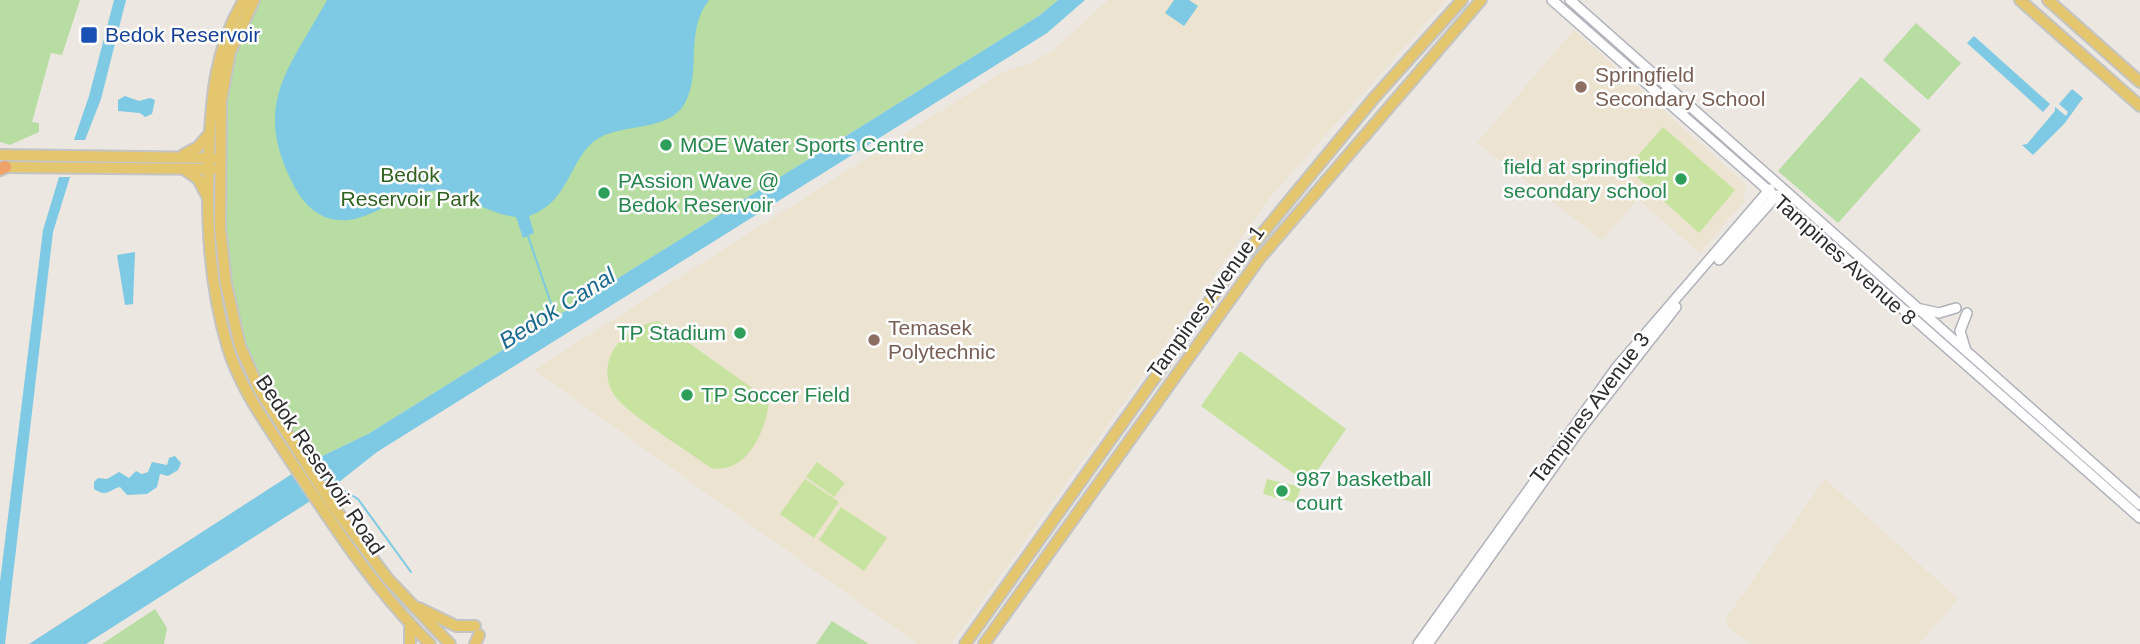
<svg xmlns="http://www.w3.org/2000/svg" width="2140" height="644" font-family="Helvetica,sans-serif">
  <style>
    .education { fill: #ece3d1 }
    .green { fill: #b7dda2 }
    .pitch { fill: #c7e39f }
    .water { fill: #7ec9e3 }
    .lines { fill: none; stroke-linecap: round; stroke-linejoin: round }
    .stream { stroke: #7ec9e3; stroke-width: 2 }
    .minor-casing { stroke: #b0b2bb; stroke-width: 12 }
    .major-casing { stroke: #c4c4c4; stroke-width: 14 }
    .highway-casing { stroke: #c4c4c4; stroke-width: 16 }
    .minor { stroke: #fff; stroke-width: 9 }
    .major { stroke: #e3c66e; stroke-width: 10 }
    .highway { stroke: #eea169; stroke-width: 12 }
    .transit-dot { fill: #1a4fb4; stroke: #fff; stroke-width: 2.5 }
    .education-dot { fill: #8d6e63; stroke: #fff; stroke-width: 2.5 }
    .leisure-dot { fill: #2e9e5b; stroke: #fff; stroke-width: 2.5 }
    .labels { text-anchor: middle; stroke-width: 5; stroke-linejoin: round; paint-order: stroke }
    .transit-label { font-size: 21px; fill: #164399; stroke: #fff; text-anchor: start }
    .education-label { font-size: 21px; fill: #785e54; stroke: #fff; text-anchor: start }
    .leisure-label { font-size: 21px; fill: #27864d; stroke: #fff; text-anchor: start }
    .park-label { font-size: 21px; fill: #306322; stroke: #fff }
    .street-label { font-size: 21px; fill: #2c2c2c; stroke: #fff }
    .water-label { font-size: 23px; font-style: italic; fill: #1b6990; stroke: #fff }
  </style>
  <rect width="100%" height="100%" fill="#ece7e0"/>
  <!-- education -->
  <g class="education">
    <path d="M1108,0h338l-175,196 -320,448h-33l-384,-274 467,-297 27,-9 26,-14z"/>
    <path d="M1574,30l172,155 -2,16 -44,52 -62,-54 -36,41 -125,-97z"/>
    <path d="M1825,479l133,120 -39,45h-167l-25,-18 -1,-8z"/>
  </g>
  <!-- green -->
  <g class="green">
    <path d="M0,0h80l-18,55 -11,-2 -19,69 7,1v9l-29,13 -10,-3z"/>
    <path d="M259,0h799l-18,15 -672,419 -56,27 -9,-14 -4,2 -47,-79 -23,-82 3,-13 -10,-49 3,-148 24,-61z"/>
    <path d="M1916,23l45,40 -33,37 -45,-40z"/>
    <path d="M1861,77l60,53 -83,93 -60,-52z"/>
    <path d="M155,609l12,19 -3,16h-62z"/>
    <path d="M832,621l37,23h-53z"/>
  </g>
  <!-- pitch -->
  <g class="pitch">
    <path d="M1663,127l72,63 -36,43 -72,-65z"/>
    <path d="M658,321l111,79c-2,28 -21,75 -58,68 -20,-15 -85,-55 -96,-72 -10,-13 -10,-33 -1,-47 11,-16 25,-25 44,-28z"/>
    <path d="M1240,351l106,78 -38,55 -107,-78z"/>
    <path d="M817,462l28,21 -11,14 -28,-20z"/>
    <path d="M805,479l34,23 -25,36 -34,-24z"/>
    <path d="M1267,479l34,8 -5,16 -33,-9z"/>
    <path d="M841,507l46,31 -23,33 -45,-31z"/>
  </g>
  <!-- water -->
  <g class="water">
    <path d="M114,0h12l-25,99 -16,41h-11l15,-44z"/>
    <path d="M327,0h382c-25,32 -7,72 -24,103 -16,29 -61,20 -86,35 -30,18 -28,64 -70,78l5,17 -11,5 -7,-21c-29,-3 -53,-24 -81,-26 -35,-1 -63,32 -97,29 -21,-2 -34,-16 -44,-34 -42,-81 -7,-114 33,-186z"/>
    <path d="M1058,0h27l-38,33 -670,419 -43,34 -248,158h-57l283,-183 56,-27 672,-419z"/>
    <path d="M1174,0h15l9,6 -14,20 -19,-13z"/>
    <path d="M1974,36l76,68 -7,8 -76,-69z"/>
    <path d="M2072,89l11,9 -19,26 -31,31 -11,-10 5,-1 28,-33v-4l11,9 2,-4 -9,-8z"/>
    <path d="M125,96l14,5 11,-3 5,2 -3,14 -7,3 -5,-4 -22,-2v-11z"/>
    <path d="M59,177h11l-17,55 -48,412h-5v-62l43,-352z"/>
    <path d="M135,252l-2,52 -8,1 -8,-50z"/>
    <path d="M175,456l6,7 -3,7 -10,6 -8,-2 -3,13 -10,7 -20,1 -7,-8c-10,2 -13,11 -26,2v-7l4,-4 9,1 12,-7 10,6 7,-7 6,3 6,-2 4,-10 15,3 2,-7z"/>
  </g>
  <g class="lines">
    <!-- stream -->
    <g class="stream">
      <path d="M528,236l28,82"/>
      <path d="M335,485l23,14 53,73"/>
    </g>
    <defs>
      <g id="minor">
        <path d="M1552,0l588,518"/>
        <path d="M1570,0l570,505"/>
        <path d="M1719,260l58,-65"/>
        <path d="M1921,309l18,4 17,-5"/>
        <path d="M1966,351l-6,-20 7,-18"/>
        <path d="M1418,644l198,-276 154,-179"/>
        <path d="M1428,644l151,-213 97,-124"/>
      </g>
      <g id="major">
        <path d="M244,0c-29,48 -33,98 -35,153 -3,66 0,131 19,195 13,42 40,78 64,115 42,64 84,128 138,181"/>
        <path d="M254,0l-24,52 -9,49 -1,127 6,56 14,62 19,43 74,117 55,73 62,65"/>
        <path d="M2020,0l120,106"/>
        <path d="M2048,0l92,82"/>
        <path d="M0,155l213,3"/>
        <path d="M183,155l15,-8 12,-14"/>
        <path d="M0,167l213,2"/>
        <path d="M184,169l14,10 9,17"/>
        <path d="M419,608l37,18h19"/>
        <path d="M410,625v19"/>
        <path d="M475,644l4,-9"/>
        <path d="M965,644l263,-369 146,-177 88,-98"/>
        <path d="M984,644l276,-386 221,-258"/>
      </g>
      <path id="highway" d="M0,169l5,-2"/>
    </defs>
    <!-- minor casing -->
    <use href="#minor" class="minor-casing"/>
    <!-- major casing -->
    <use href="#major" class="major-casing"/>
    <!-- highway casing -->
    <use href="#highway" class="highway-casing"/>
    <!-- minor -->
    <use href="#minor" class="minor"/>
    <!-- major -->
    <use href="#major" class="major"/>
    <!-- highway -->
    <use href="#highway" class="highway"/>
  </g>
  <!-- markers -->
  <rect class="transit-dot" x="80" y="26" width="18" height="18" rx="3.5"/>
  <g class="education-dot">
    <circle cx="1581" cy="87" r="7"/>
    <circle cx="874" cy="340" r="7"/>
  </g>
  <g class="leisure-dot">
    <circle cx="666" cy="145" r="7"/>
    <circle cx="1681" cy="179" r="7"/>
    <circle cx="604" cy="193" r="7"/>
    <circle cx="740" cy="333" r="7"/>
    <circle cx="687" cy="395" r="7"/>
    <circle cx="1282" cy="491" r="7"/>
  </g>
  <g class="labels">
    <!-- transit labels -->
    <g class="transit-label">
      <text x="105" y="42">Bedok Reservoir</text>
    </g>
    <!-- education labels -->
    <g class="education-label">
      <text x="1595" y="82">Springfield<tspan x="1595" dy="24">Secondary School</tspan></text>
      <text x="888" y="335">Temasek<tspan x="888" dy="24">Polytechnic</tspan></text>
    </g>
    <!-- leisure labels -->
    <g class="leisure-label">
      <text x="680" y="152">MOE Water Sports Centre</text>
      <text x="1667" y="174" text-anchor="end">field at springfield<tspan x="1667" dy="24">secondary school</tspan></text>
      <text x="618" y="188">PAssion Wave @<tspan x="618" dy="24">Bedok Reservoir</tspan></text>
      <text x="726" y="340" text-anchor="end">TP Stadium</text>
      <text x="701" y="402">TP Soccer Field</text>
      <text x="1296" y="486">987 basketball<tspan x="1296" dy="24">court</tspan></text>
    </g>
    <!-- park labels -->
    <g class="park-label">
      <text x="410" y="182">Bedok<tspan x="410" dy="24">Reservoir Park</tspan></text>
    </g>
    <!-- street labels -->
    <g class="street-label">
      <text transform="translate(1845 260) rotate(42)" y="7">Tampines Avenue 8</text>
      <text transform="translate(1206 302) rotate(-54)" y="7">Tampines Avenue 1</text>
      <text transform="translate(1590 408) rotate(-53)" y="7">Tampines Avenue 3</text>
      <text transform="translate(320 465) rotate(56)" y="7">Bedok Reservoir Road</text>
    </g>
    <!-- water labels -->
    <g class="water-label">
      <text transform="translate(557 308) rotate(-32)" y="8">Bedok Canal</text>
    </g>
  </g>
</svg>
